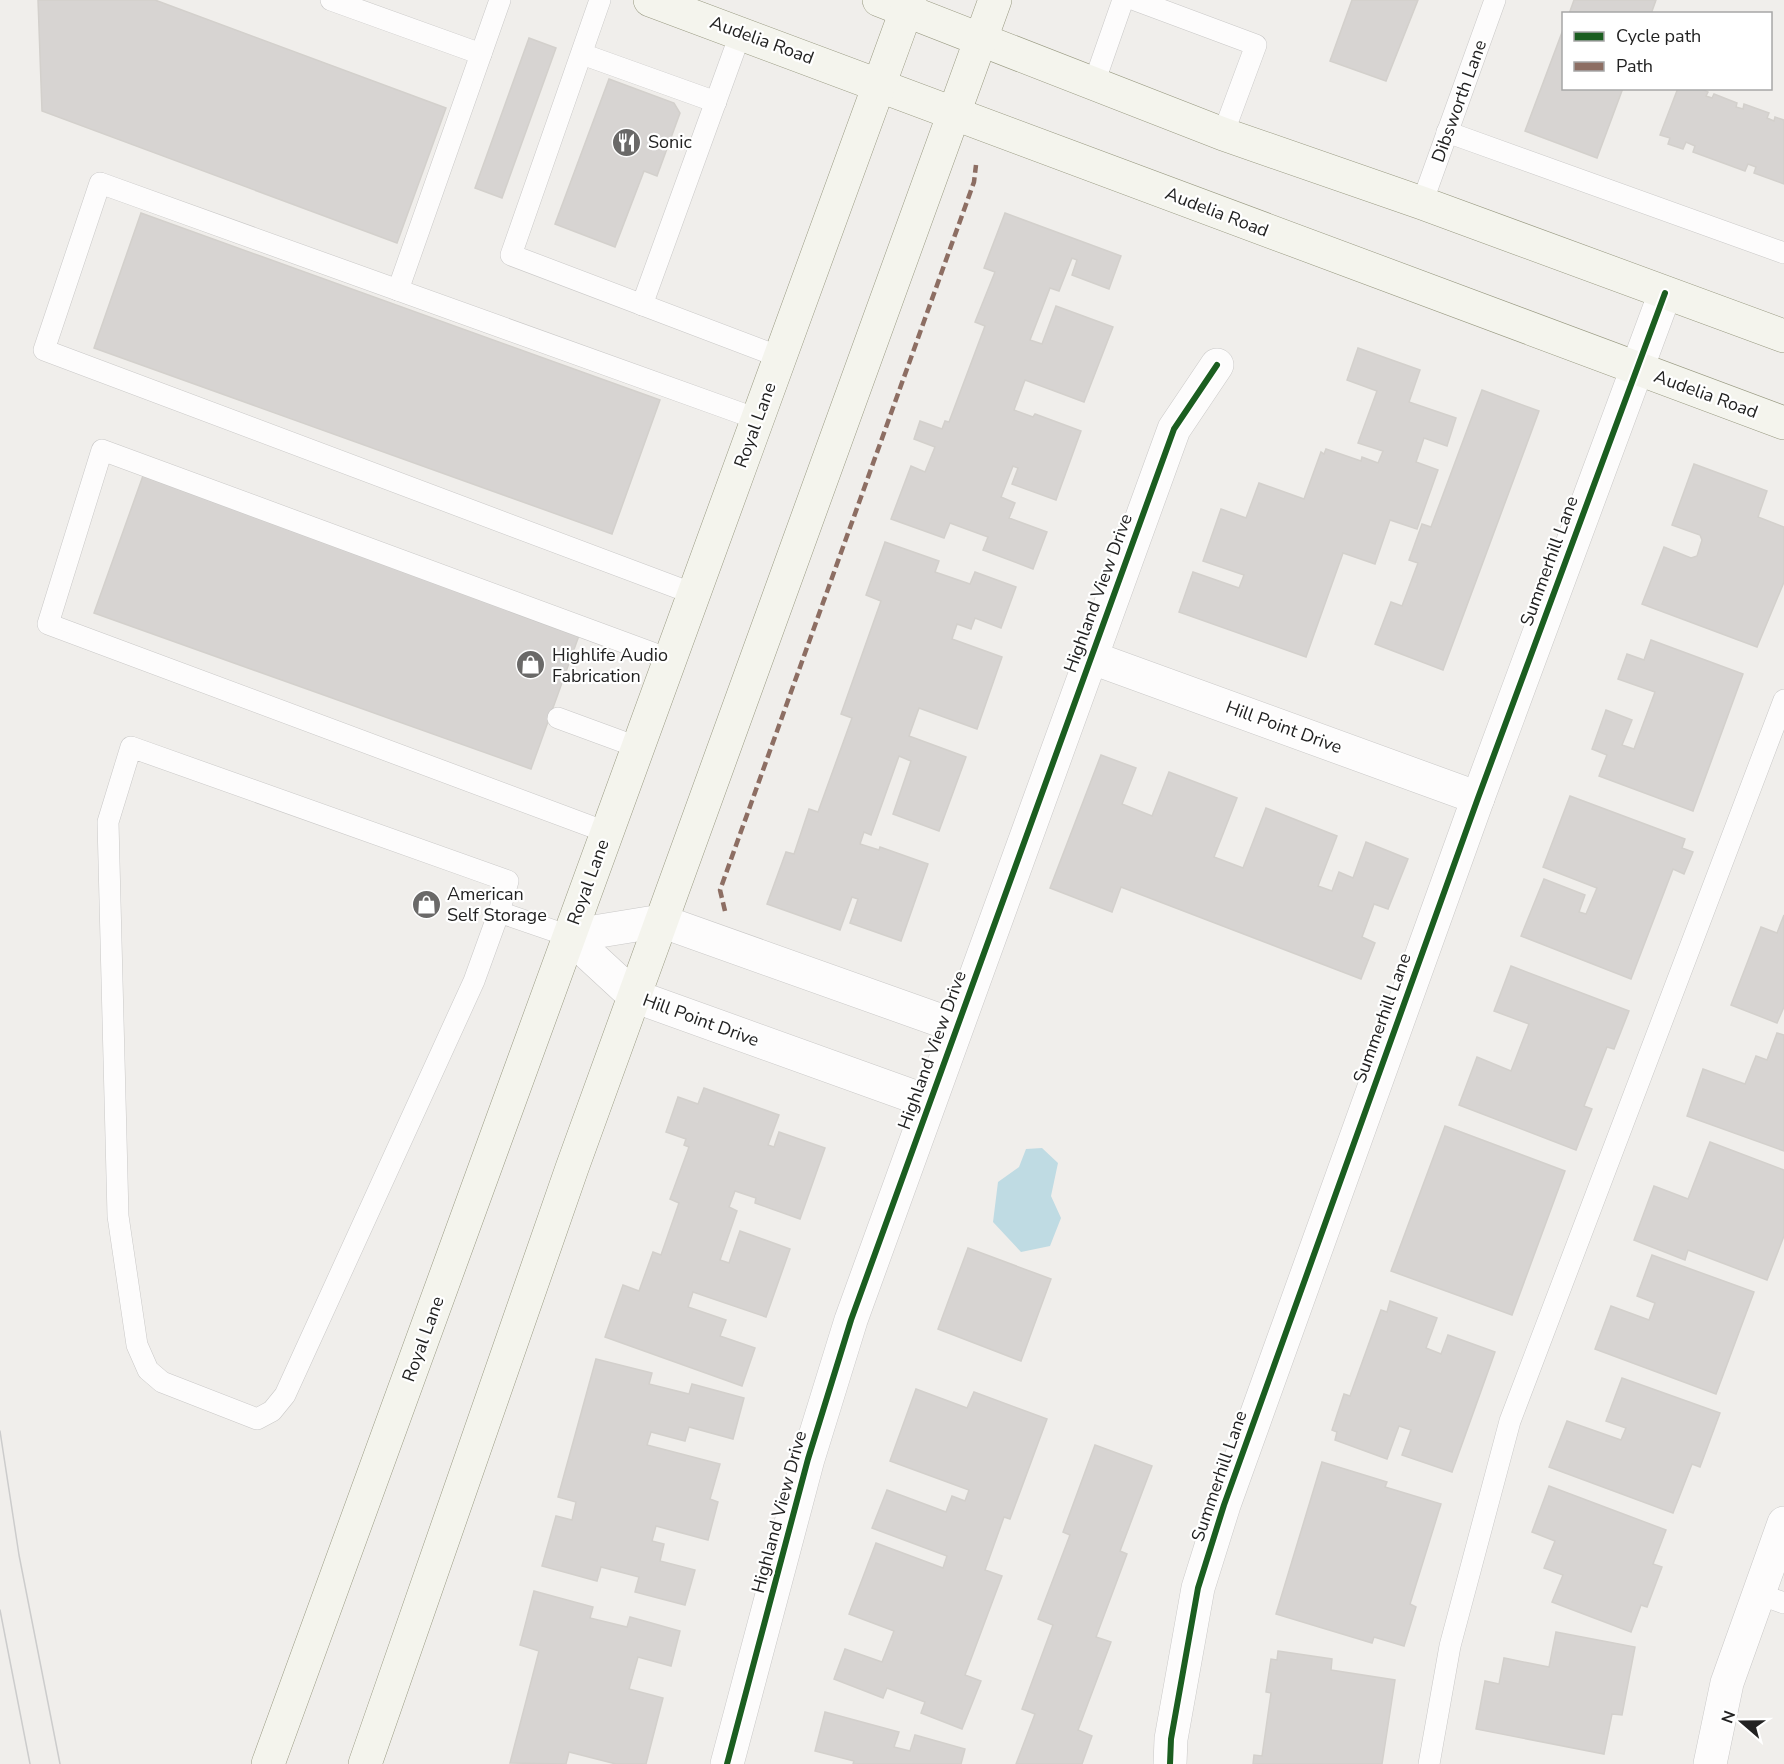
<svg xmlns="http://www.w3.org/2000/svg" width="1784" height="1764" font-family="'Nunito Sans',sans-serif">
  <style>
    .water { fill: #bfdbe3 }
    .building { fill: #d7d4d2; stroke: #d3d0cc; stroke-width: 1.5 }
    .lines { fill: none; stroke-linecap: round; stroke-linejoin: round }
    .service-casing { stroke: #c9c8c7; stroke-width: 22 }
    .minor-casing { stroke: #c9c8c7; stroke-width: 34 }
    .tertiary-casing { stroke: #c9c8c7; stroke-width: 34 }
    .secondary-casing { stroke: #999a82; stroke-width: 34 }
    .service { stroke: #fdfcfc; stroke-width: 21 }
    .minor { stroke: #fdfcfc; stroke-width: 33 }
    .tertiary { stroke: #fdfcfc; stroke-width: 33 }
    .secondary { stroke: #f4f4ed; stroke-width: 33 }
    .tram { stroke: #ccc; stroke-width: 1.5 }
    .quiet { stroke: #8d6e63; stroke-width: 4.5; stroke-dasharray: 9 4.5; stroke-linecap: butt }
    .cycleway-casing { stroke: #fff; stroke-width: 10 }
    .cycleway { stroke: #1b5e20; stroke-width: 6 }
    .labels { text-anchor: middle; stroke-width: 4.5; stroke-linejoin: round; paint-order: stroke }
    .street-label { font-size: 18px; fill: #222; stroke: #fff }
    .poi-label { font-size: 18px; fill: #222; stroke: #fff; text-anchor: start }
  </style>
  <rect width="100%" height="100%" fill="#f0eeeb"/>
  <!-- water -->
  <path class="water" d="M1042,1148l16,15 -7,33 10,22 -11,28 -29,6 -28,-30 5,-40 21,-15 7,-18z"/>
  <!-- building -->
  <g class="building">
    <path d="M38,0h117l291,108 -49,135 -355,-132z"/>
    <path d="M1352,0h66l-32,81 -56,-20z"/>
    <path d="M1574,0h82l-5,14h-82z"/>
    <path d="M1564,27v61h59l-26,70 -72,-27z"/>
    <path d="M529,38l27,10 -54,150 -27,-10z"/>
    <path d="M609,79l65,24 6,10 -23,63 -13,-5 -29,76 -60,-23z"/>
    <path d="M1678,88h22l8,4 -2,4 6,2 2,-4 23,9 -1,4 7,2 1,-5 25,9 -2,5 7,3 1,-4 9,3v64l-30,-11 2,-6 -8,-3 -3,7 -52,-19 2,-6 -9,-4 -3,7 -15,-5 2,-6 -10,-3z"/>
    <path d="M141,213l519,187 -48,134 -518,-186z"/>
    <path d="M1005,213l116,43 -12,33 -37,-14 5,-15 -5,-2 -13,33 -9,-3 -20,52 12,4 14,-38 57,21 -29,75 -59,-22 -11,30 19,7 2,-3 46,17 -25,69 -44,-16 6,-16 -5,-2 -12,31 14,6 -6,15 38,14 -14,37 -50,-19 5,-13 -38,-14 -6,15 -53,-19 20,-53 14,6 10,-25 -21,-8 6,-18 22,8 3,-8 4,1 36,-96 -10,-4 20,-50 -11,-4z"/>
    <path d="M1358,348l62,22 -11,32 47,16 -9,28 -23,-8 -8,24 22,8 -21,59 -27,-9 -15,44 -32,-11 -37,104 -127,-45 14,-40 46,16 5,-13 -41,-14 18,-52 25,9 13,-35 45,16 17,-47 3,2 2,-5 35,12 1,-4 16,6 5,-12 -25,-8 19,-52 -30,-11z"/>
    <path d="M1482,390l57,21 -96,259 -68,-26 16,-42 11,4 16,-43 -9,-3 13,-36 9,3z"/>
    <path d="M1694,464l73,27 -9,26 26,10v55l-27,65 -115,-43 22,-57 27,11 6,-2 5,-16 -2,-5 -28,-10z"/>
    <path d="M144,473l437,157 -50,139 -437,-156z"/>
    <path d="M885,542l54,19 -4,11 35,12 5,-12 41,15 -15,41 -26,-10 -4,11 -14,-5 -5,15 50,18 -25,72 -58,-21 -10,28 57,21 -27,74 -46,-17 18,-53 -12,-5 -28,79 -7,-3 -4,12 19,6 1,-3 48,17 -27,77 -51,-18 8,-24 -6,-2 -12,33 -73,-26 19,-52 8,2 15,-45 9,3 34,-94 -11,-4 40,-113 -15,-6z"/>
    <path d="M1651,640l92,34 -50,137 -94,-35 8,-21 -15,-6 14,-39 26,10 -10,25 12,4 21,-57 -37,-13 9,-25 17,6z"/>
    <path d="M1101,755l35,13 -14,36 30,12 17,-44 68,26 -23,59 29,11 23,-60 71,28 -19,50 14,5 7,-19 14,6 13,-36 42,17 -20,50 -14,-5 -12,33 13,6 -14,36 -240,-92 -9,25 -62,-24z"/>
    <path d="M1570,796l115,43 -3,9 11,4 -9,22 -11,-5 -42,110 -110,-43 23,-57 41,16 -6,17 7,2 11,-26 -54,-21z"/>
    <path d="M1784,915v92l-7,16 -46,-18 30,-78 16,6z"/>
    <path d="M1511,966l118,45 -15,38 -7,-2 -23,59 8,3 -16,41 -117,-45 18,-48 34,14 18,-47 -35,-13z"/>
    <path d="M1777,1033l7,2v116l-97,-35 16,-47 42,15 11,-28 11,4z"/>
    <path d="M704,1088l75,27 -11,30 6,2 5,-15 46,16 -25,71 -45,-16 1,-5 -21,-7 -6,16 8,4 -17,49 9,3 11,-32 50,18 -24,68 -73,-25 -5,15 38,13 -6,16 35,12 -13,38 -137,-49 18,-52 16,6 14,-39 8,3 18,-52 -9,-4 19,-52 -5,-2 2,-6 -20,-7 12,-35 20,7z"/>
    <path d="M1445,1126l120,45 -53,144 -121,-44z"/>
    <path d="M1710,1142l74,28v66l-17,44 -79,-30 -3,10 -51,-20 20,-54 34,13z"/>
    <path d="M968,1248l83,31 -30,82 -83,-32z"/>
    <path d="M1652,1255l102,37 -38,102 -121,-45 16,-43 38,14 6,-17 -18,-7z"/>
    <path d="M1390,1301l47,17 -11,30 15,6 7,-19 47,17 -43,120 -50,-17 9,-25 -12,-4 -12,33 -52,-19 2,-8 -5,-2 12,-36 6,2 31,-86 6,2z"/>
    <path d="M596,1359l56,14 -3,11 40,10 3,-10 52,14 -11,41 -44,-12 -4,14 -34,-9 -4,13 73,19 -10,35 8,3 -10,38 -52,-14 -4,15 12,3 -4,17 35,9 -10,35 -50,-13 4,-15 -38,-10 -4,14 -55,-15 14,-50 16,4 4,-18 -18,-5z"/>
    <path d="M1622,1378l98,35 -20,54 -8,-3 -19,49 -124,-46 18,-46 54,19 5,-12 -20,-7z"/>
    <path d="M916,1389l51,19 7,-16 73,27 -37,100 -6,-2 -19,53 17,6 -37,99 16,6 -19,48 -41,-16 4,-11 -38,-14 -4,10 -49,-19 11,-30 37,13 12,-31 -45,-17 27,-71 67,25 4,-12 -75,-28 15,-38 59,22 6,-16 13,5 4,-11 -79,-29z"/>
    <path d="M1095,1445l57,21 -32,85 7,3 -31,83 15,5 -33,88 14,6 -10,28h-66l19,-50 -13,-5 31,-84 -15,-6 32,-84 -7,-3z"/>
    <path d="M1322,1462l65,20 -2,5 56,17 -31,100 6,3 -12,39 -30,-9 -2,6 -96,-29z"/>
    <path d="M1549,1486l117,44 -13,34 9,3 -15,40 -6,-2 -10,27 -79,-30 11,-27 -19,-7 11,-27 -23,-9z"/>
    <path d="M534,1591l59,16 -3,11 37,9 3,-10 50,14 -9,35 -33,-9 -9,32 34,9 -17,66h-30l-47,-12 -3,12 -56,-1 29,-112 -19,-6z"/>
    <path d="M1556,1632l79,15 -13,68 -10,-1 -8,40 -128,-25 9,-48 14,3 5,-26 45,9z"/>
    <path d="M1278,1651l54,8 -1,11 64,10 -13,84h-129l1,-9 8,1 9,-63 -5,-1 5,-33 6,1z"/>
    <path d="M825,1712l74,20 -5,15 16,4 5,-16 50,14 -4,15h-108l1,-3 -39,-10z"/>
  </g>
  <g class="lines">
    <defs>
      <g id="service">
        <path d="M331,0l150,54"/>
        <path d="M600,0l-89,255 269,102"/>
        <path d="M1135,0l121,45 -33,89"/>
        <path d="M582,54l134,48"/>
        <path d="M1094,83l29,-83"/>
        <path d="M1447,132l337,121"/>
        <path d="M1422,203l73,-203"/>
        <path d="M398,290l102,-290"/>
        <path d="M642,305l99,-273"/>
        <path d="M694,594l-650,-244 56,-167 657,236"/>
        <path d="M558,718l79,29"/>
        <path d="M606,832l-558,-208 54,-174 567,209"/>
        <path d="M499,912l9,-31 -377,-134 -23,75 10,394 19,129 11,25 14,12 95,37 15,-8 13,-16 189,-414 25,-69 70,24"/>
        <path d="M1759,1594l25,9"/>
        <path d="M1429,1764l21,-118 60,-225 274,-721"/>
      </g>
      <g id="minor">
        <path d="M1090,657l388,141"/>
        <path d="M569,936l92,-15 295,105"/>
        <path d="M569,936l65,60 295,106"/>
        <path d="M727,1764l81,-305 43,-139 323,-891 43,-64"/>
        <path d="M1170,1764l1,-25 27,-151 26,-83 254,-707 187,-505"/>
      </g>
      <path id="tertiary" d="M1710,1764l17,-81 57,-160"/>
      <g id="secondary">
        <path d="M650,0l1134,423"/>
        <path d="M879,0l344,134 199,69 362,133"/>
        <path d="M268,1764l642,-1764"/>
        <path d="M365,1764l207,-596 423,-1168"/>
      </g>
    </defs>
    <!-- service casing -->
    <use href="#service" class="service-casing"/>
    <!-- minor casing -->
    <use href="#minor" class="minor-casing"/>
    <!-- tertiary casing -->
    <use href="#tertiary" class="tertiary-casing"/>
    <!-- secondary casing -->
    <use href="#secondary" class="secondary-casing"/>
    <!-- service -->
    <use href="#service" class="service"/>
    <!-- minor -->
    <use href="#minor" class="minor"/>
    <!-- tertiary -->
    <use href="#tertiary" class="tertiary"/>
    <!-- secondary -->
    <use href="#secondary" class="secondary"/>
    <!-- tram -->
    <g class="tram">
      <path d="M0,1431l19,124 41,209"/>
      <path d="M0,1610l30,154"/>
    </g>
    <!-- quiet -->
    <path class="quiet" d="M725,911l-5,-21 254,-708 2,-17"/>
    <defs>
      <g id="cycleway">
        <path d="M727,1764l81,-305 43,-139 323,-891 43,-64"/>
        <path d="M1170,1764l1,-25 27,-151 26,-83 254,-707 187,-505"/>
      </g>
    </defs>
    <!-- cycleway casing -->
    <use href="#cycleway" class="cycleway-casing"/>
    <!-- cycleway -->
    <use href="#cycleway" class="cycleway"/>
  </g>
  <!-- icons -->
  <defs>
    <symbol id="restaurant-disc" viewBox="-11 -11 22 22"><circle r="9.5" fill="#6a6968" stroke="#fff"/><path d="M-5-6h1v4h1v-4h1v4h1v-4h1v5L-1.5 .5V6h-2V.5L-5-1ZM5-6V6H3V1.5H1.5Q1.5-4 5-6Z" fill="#fff"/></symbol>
    <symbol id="shop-disc" viewBox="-11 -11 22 22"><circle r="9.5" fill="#6a6968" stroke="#fff"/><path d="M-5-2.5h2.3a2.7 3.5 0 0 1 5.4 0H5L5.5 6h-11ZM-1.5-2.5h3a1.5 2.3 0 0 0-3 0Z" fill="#fff"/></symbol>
  </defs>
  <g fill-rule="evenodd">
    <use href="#restaurant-disc" x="610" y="126" width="33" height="33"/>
    <use href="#shop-disc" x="514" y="648" width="33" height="33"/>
    <use href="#shop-disc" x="410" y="888" width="33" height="33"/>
  </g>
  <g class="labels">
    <!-- street labels -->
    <g class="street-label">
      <text transform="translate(762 40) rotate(20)" y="6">Audelia Road</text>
      <text transform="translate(1459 101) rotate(-70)" y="6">Dibsworth Lane</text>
      <text transform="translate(1217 212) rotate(21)" y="6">Audelia Road</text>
      <text transform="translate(1706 394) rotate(20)" y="6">Audelia Road</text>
      <text transform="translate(755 425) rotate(-70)" y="6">Royal Lane</text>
      <text transform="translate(1549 561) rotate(-70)" y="6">Summerhill Lane</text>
      <text transform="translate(1098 593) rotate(-70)" y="6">Highland View Drive</text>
      <text transform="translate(1284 727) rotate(20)" y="6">Hill Point Drive</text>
      <text transform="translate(588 882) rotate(-70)" y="6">Royal Lane</text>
      <text transform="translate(1382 1018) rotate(-70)" y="6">Summerhill Lane</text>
      <text transform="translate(701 1020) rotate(20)" y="6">Hill Point Drive</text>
      <text transform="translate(932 1050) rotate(-70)" y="6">Highland View Drive</text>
      <text transform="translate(423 1339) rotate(-70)" y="6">Royal Lane</text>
      <text transform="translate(1219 1476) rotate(-71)" y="6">Summerhill Lane</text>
      <text transform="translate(779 1512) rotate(-75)" y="6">Highland View Drive</text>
    </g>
    <!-- poi labels -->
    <g class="poi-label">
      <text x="648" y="148">Sonic</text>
      <text x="552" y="661">Highlife Audio<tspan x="552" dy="21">Fabrication</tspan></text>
      <text x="447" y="900">American<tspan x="447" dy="21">Self Storage</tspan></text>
    </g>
  </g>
  <!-- legend -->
  <rect x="1562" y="12" width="210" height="78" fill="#ffffff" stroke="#a7a7a7" stroke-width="1.5"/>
  <rect x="1574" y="32" width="30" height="9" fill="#1b5e20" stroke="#a7a7a7" stroke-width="1.5"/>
  <text x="1616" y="42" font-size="18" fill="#222222">Cycle path</text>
  <rect x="1574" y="62" width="30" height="9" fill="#8d6e63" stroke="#a7a7a7" stroke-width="1.5"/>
  <text x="1616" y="72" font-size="18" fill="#222222">Path</text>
  <!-- north arrow -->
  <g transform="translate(1742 1722) rotate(290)" stroke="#ffffff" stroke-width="4.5" paint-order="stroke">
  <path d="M0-4.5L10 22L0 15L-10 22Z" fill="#222222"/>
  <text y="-9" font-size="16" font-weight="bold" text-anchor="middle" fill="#222222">N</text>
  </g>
</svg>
